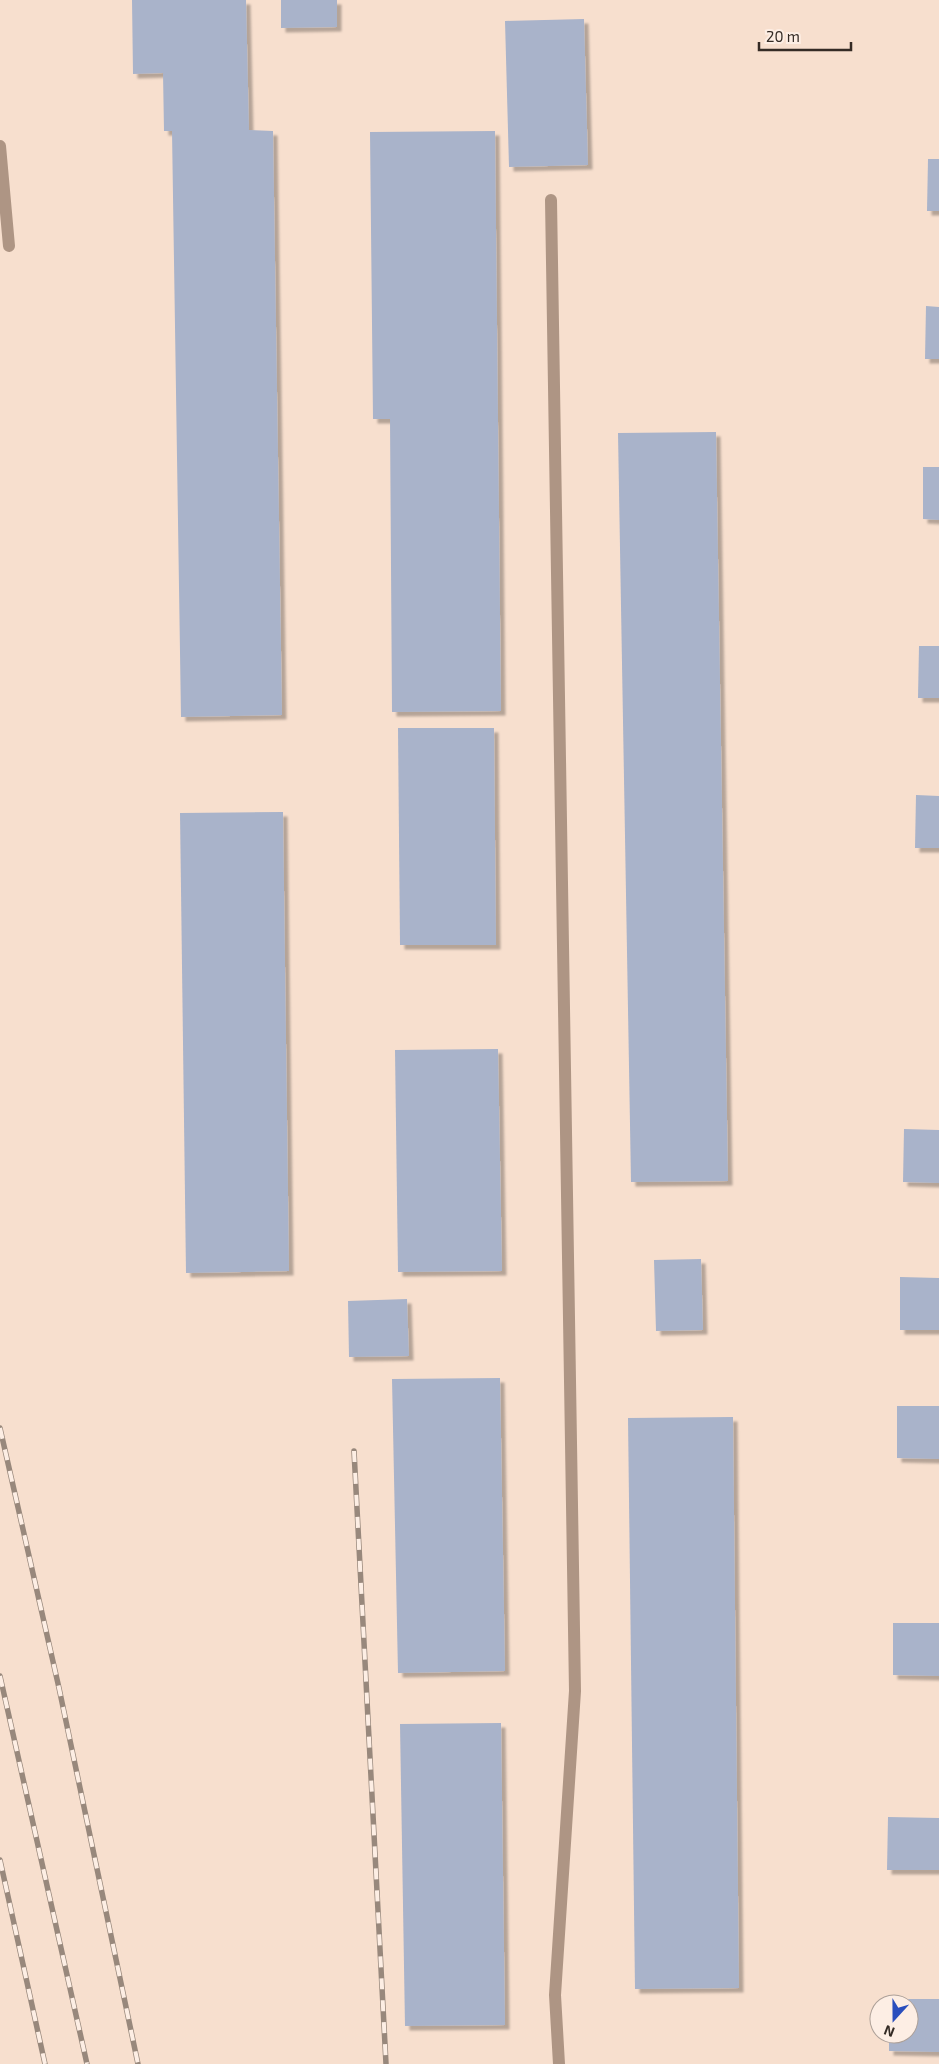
<svg xmlns="http://www.w3.org/2000/svg" width="939" height="2064" font-family="'Exo 2',sans-serif">
  <style>
    .building { fill: #a9b3ca; filter: url(#shadow) }
    .lines { fill: none; stroke-linecap: round; stroke-linejoin: round }
    .minor { stroke: #ae9584; stroke-width: 12 }
    .rail-casing { stroke: #98887c; stroke-width: 5.5 }
    .rail { stroke: #fdeee4; stroke-width: 4; stroke-dasharray: 11; stroke-linecap: butt }
  </style>
  <defs>
    <filter id="shadow"><feDropShadow dx="4.5" dy="4.5" stdDeviation="1" flood-color="#0004"/></filter>
  </defs>
  <rect width="100%" height="100%" fill="#f7dfce"/>
  <!-- building -->
  <g class="building">
    <path d="M132,0h114l3,130 24,1 9,584 -101,2 -9,-586h-8l-1,-58 -30,1z"/>
    <path d="M281,0h56v27l-56,1z"/>
    <path d="M584,19l4,146 -79,2 -4,-146z"/>
    <path d="M495,131l6,580 -109,1 -2,-293h-17l-3,-287z"/>
    <path d="M928,159h11v52h-12z"/>
    <path d="M926,306l13,1v52h-14z"/>
    <path d="M716,432l12,749 -97,1 -13,-749z"/>
    <path d="M923,467h16v53l-16,-1z"/>
    <path d="M919,646h20v52h-21z"/>
    <path d="M398,728h96l2,217h-96z"/>
    <path d="M916,795l23,1v52h-24z"/>
    <path d="M283,812l6,459 -103,2 -6,-460z"/>
    <path d="M498,1049l4,222 -104,1 -3,-222z"/>
    <path d="M904,1129l35,1v53l-36,-1z"/>
    <path d="M701,1259l2,71 -47,1 -2,-71z"/>
    <path d="M900,1277l39,1v52h-39z"/>
    <path d="M407,1299l2,57 -60,1 -1,-56z"/>
    <path d="M500,1378l5,293 -107,2 -6,-294z"/>
    <path d="M897,1406h42v53l-42,-1z"/>
    <path d="M733,1417l6,571 -104,1 -7,-571z"/>
    <path d="M893,1623h46v53l-46,-1z"/>
    <path d="M501,1723l4,302 -100,1 -5,-302z"/>
    <path d="M888,1817l51,1v52h-52z"/>
    <path d="M889,1999h50v53l-50,-1v-17h20v-30h-20z"/>
  </g>
  <g class="lines">
    <!-- minor -->
    <g class="minor">
      <path d="M0,146l9,100"/>
      <path d="M551,200l24,1491 -20,304 4,69"/>
    </g>
    <defs>
      <g id="rail">
        <path d="M0,1428l59,260 79,376"/>
        <path d="M354,1451l32,613"/>
        <path d="M0,1676l87,388"/>
        <path d="M0,1860l45,204"/>
      </g>
    </defs>
    <!-- rail casing -->
    <use href="#rail" class="rail-casing"/>
    <!-- rail -->
    <use href="#rail" class="rail"/>
  </g>
  <!-- north arrow -->
  <g transform="translate(894 2019) rotate(201)"><circle r="24" fill="#fdeee4" stroke="#ada098"/>
  <path d="M0-4L9 19L0 12L-9 19Z" fill="#2a4ebd"/>
  <text y="-8" font-size="14" font-weight="bold" text-anchor="middle" fill="#342b25">N</text>
  </g>
  <!-- scale -->
  <path d="M759 42v8h92v-8" fill="none" stroke="#342b25" stroke-width="2.5"/>
  <text x="766" y="42" font-size="15" fill="#342b25" stroke="#fdeee4" stroke-width="4" paint-order="stroke">20 m</text>
</svg>
